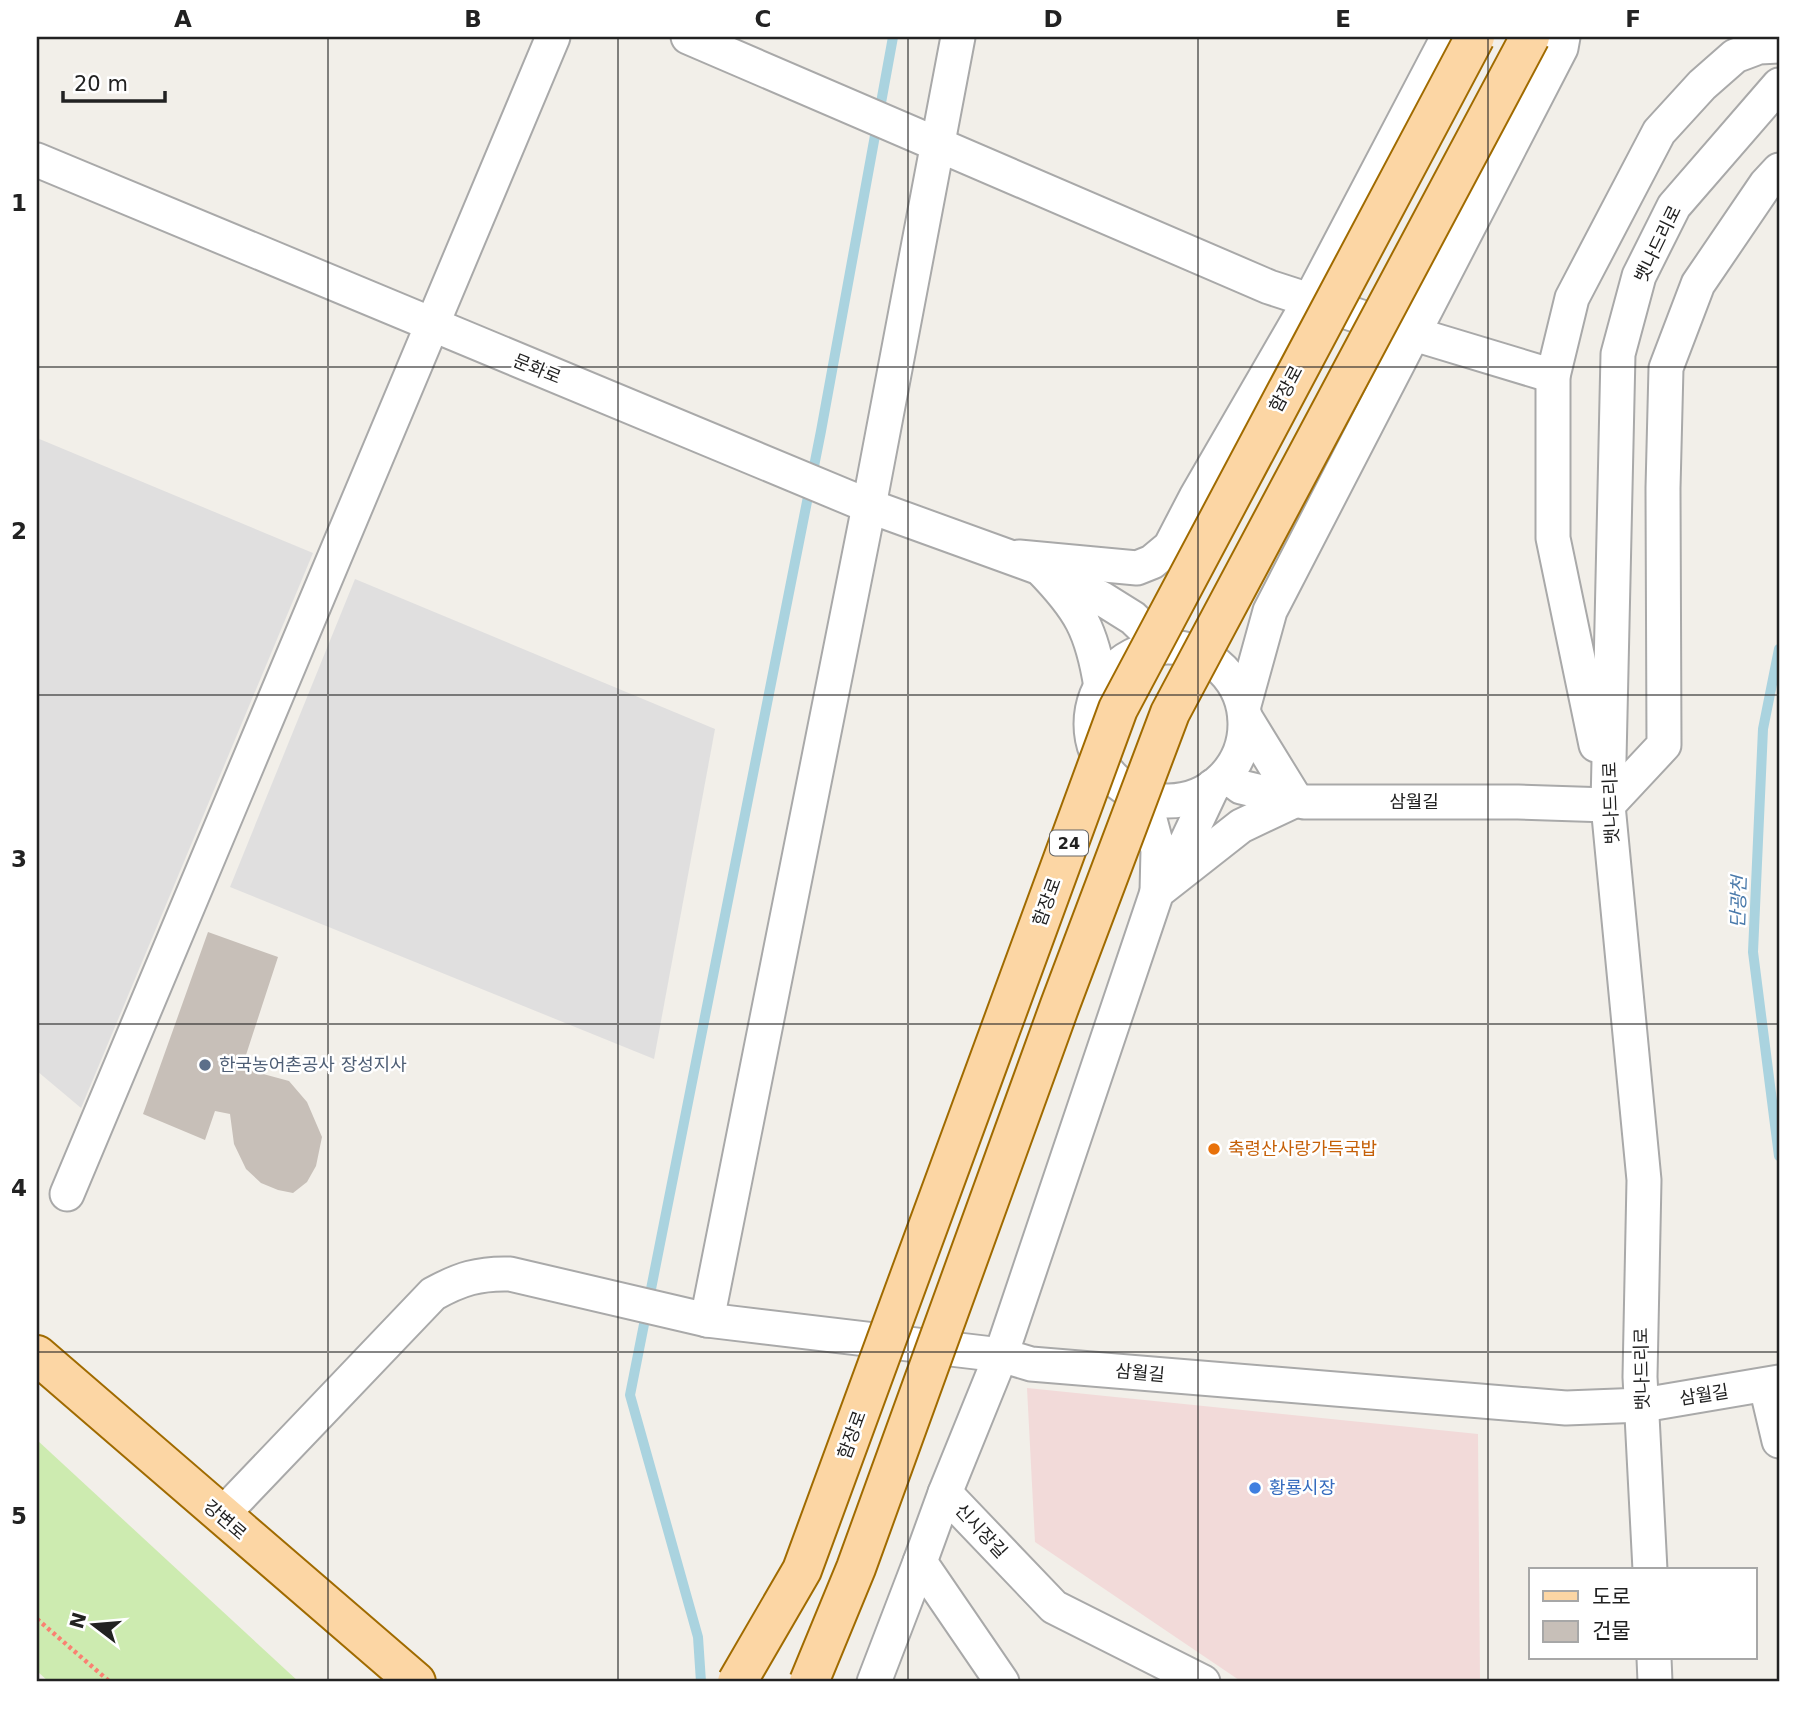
<svg xmlns="http://www.w3.org/2000/svg" width="1816" height="1719" font-family="'DejaVu Sans','Noto Sans KR',sans-serif">
  <style>
    .residential { fill: #e0dfdf }
    .commercial { fill: #f2dad9 }
    .grass { fill: #cdebb0 }
    .lines { fill: none; stroke-linecap: round; stroke-linejoin: round }
    .stream { stroke: #aad3df; stroke-width: 10 }
    .building { fill: #c7bfb8 }
    .minor-casing { stroke: #a9a9a9; stroke-width: 37 }
    .major-casing { stroke: #a06b00; stroke-width: 42 }
    .path { stroke: #fa8072; stroke-width: 4.5; stroke-dasharray: 3.5 3.5; stroke-linecap: butt }
    .minor { stroke: #fff; stroke-width: 33 }
    .major { stroke: #fcd6a4; stroke-width: 38 }
    .major-bridge-casing { stroke: #a06b00; stroke-width: 42; stroke-linecap: butt }
    .major-bridge { stroke: #fcd6a4; stroke-width: 38 }
    .grid { fill: none; stroke: #222; stroke-width: 2; stroke-opacity: 0.55 }
    .service-dot { fill: #5c6f8a; stroke: #fff; stroke-width: 2.5 }
    .food-dot { fill: #e8710a; stroke: #fff; stroke-width: 2.5 }
    .shop-dot { fill: #3f7fe0; stroke: #fff; stroke-width: 2.5 }
    .labels { text-anchor: middle; stroke-width: 5; stroke-linejoin: round; paint-order: stroke }
    .shield { fill: #fff; stroke: #646464; stroke-width: 2 }
    .shield-label { font-size: 16px; font-weight: bold; fill: #222 }
    .street-label { font-size: 18px; fill: #222; stroke: #fff }
    .service-label { font-size: 18px; fill: #4e5e75; stroke: #fff; text-anchor: start }
    .food-label { font-size: 18px; fill: #c56008; stroke: #fff; text-anchor: start }
    .shop-label { font-size: 18px; fill: #366cbe; stroke: #fff; text-anchor: start }
    .water-label { font-size: 19px; font-style: italic; fill: #4a7aab; stroke: #fff }
    .neatline { fill: none; stroke: #222; stroke-width: 2.5 }
    .grid-label { font-size: 23px; text-anchor: middle; font-weight: bold; fill: #222 }
  </style>
  <rect width="100%" height="100%" fill="#f2efe9"/>
  <!-- residential -->
  <g class="residential">
    <path d="M37,438l276,115 -232,555 -44,-37z"/>
    <path d="M355,579l360,150 -61,330 -424,-172z"/>
  </g>
  <!-- commercial -->
  <path class="commercial" d="M1027,1388l451,46 2,248h-238l-207,-140z"/>
  <!-- grass -->
  <path class="grass" d="M37,1440l262,242h-250l-12,-11z"/>
  <g class="lines">
    <!-- stream -->
    <g class="stream">
      <path d="M1779,649l-16,80 -10,223 26,204"/>
      <path d="M701,1682l-3,-45 -68,-242 191,-964 72,-394"/>
    </g>
  </g>
  <!-- building -->
  <path class="building" d="M208,932l70,25 -33,101 7,13 37,10 18,21 15,35 -6,29 -9,16 -14,11 -15,-3 -17,-7 -15,-14 -12,-25 -4,-30 -15,-3 -10,29 -62,-26z"/>
  <g class="lines">
    <defs>
      <g id="minor">
        <path d="M688,37l581,250 145,47 139,42"/>
        <path d="M37,160l832,346 171,62"/>
        <path d="M1019,557l118,11 15,-6 18,-15 26,-50 114,-197 138,-263"/>
        <circle cx="1168" cy="724" r="77"/>
        <path d="M1101,687c-9,-57 -21,-78 -61,-119l61,30 32,20 30,29"/>
        <path d="M1244,705l26,-94 291,-563 2,-11"/>
        <path d="M1245,717l51,83 -55,26 -84,66 -156,463 30,9 535,44 77,-3 136,-23"/>
        <path d="M1596,745l-43,-207v-162l19,-78 87,-166 43,-47 33,-29 24,-9 20,-1"/>
        <path d="M1226,776l15,11 63,15h214l90,3"/>
        <path d="M1144,797l14,53 -1,42 30,-51 26,-55"/>
        <path d="M1608,805l56,-60 -1,-257 3,-120 32,-84 68,-100 13,-14"/>
        <path d="M67,1194l486,-1157"/>
        <path d="M707,1320l162,-814 89,-469"/>
        <path d="M1766,1386l13,55"/>
        <path d="M221,1516l212,-222c27,-15 46,-21 77,-20l197,46 294,35 -56,138"/>
        <path d="M1650,1570l-10,-193 4,-197 -36,-375 10,-451 21,-78 35,-70 105,-121"/>
        <path d="M1654,1658l1,24"/>
        <path d="M874,1682l46,-120"/>
        <path d="M1002,1682l-82,-120 25,-69 109,114 149,75"/>
      </g>
      <path id="major" d="M37,1355l379,327"/>
    </defs>
    <!-- minor casing -->
    <use href="#minor" class="minor-casing"/>
    <!-- major casing -->
    <use href="#major" class="major-casing"/>
    <!-- path -->
    <path class="path" d="M37,1619l73,63"/>
    <!-- minor -->
    <use href="#minor" class="minor"/>
    <!-- major -->
    <use href="#major" class="major"/>
    <defs>
      <g id="major-bridge">
        <path d="M737,1682l65,-112 316,-861 357,-672"/>
        <path d="M809,1682l47,-114 204,-563 110,-292 360,-676"/>
      </g>
    </defs>
    <!-- major-bridge casing -->
    <use href="#major-bridge" class="major-bridge-casing"/>
    <!-- major-bridge -->
    <use href="#major-bridge" class="major-bridge"/>
  </g>
  <!-- grid -->
  <path class="grid" d="M328,37v1645M618,37v1645M908,37v1645M1198,37v1645M1488,37v1645M37,367h1742M37,695h1742M37,1024h1742M37,1352h1742"/>
  <!-- markers -->
  <circle class="service-dot" cx="205" cy="1065" r="7"/>
  <circle class="food-dot" cx="1214" cy="1149" r="7"/>
  <circle class="shop-dot" cx="1255" cy="1488" r="7"/>
  <g class="labels">
    <!-- shield labels -->
    <rect class="shield" x="1050" y="830.5" width="38" height="25" rx="5"/>
    <g class="shield-label">
      <text x="1069" y="849">24</text>
    </g>
    <!-- street labels -->
    <g class="street-label">
      <text transform="translate(1658 244) rotate(-64)" y="6">뱃나드리로</text>
      <text transform="translate(537 369) rotate(22)" y="6">문화로</text>
      <text transform="translate(1286 389) rotate(-62)" y="6">함장로</text>
      <text x="1414" y="808">삼월길</text>
      <text transform="translate(1611 803) rotate(-92)" y="6">뱃나드리로</text>
      <text transform="translate(1047 902) rotate(-70)" y="6">함장로</text>
      <text transform="translate(1642 1369) rotate(-91)" y="6">뱃나드리로</text>
      <text transform="translate(1140 1373) rotate(5)" y="6">삼월길</text>
      <text transform="translate(1704 1395) rotate(-9)" y="6">삼월길</text>
      <text transform="translate(852 1435) rotate(-70)" y="6">함장로</text>
      <text transform="translate(225 1520) rotate(41)" y="6">강변로</text>
      <text transform="translate(981 1531) rotate(47)" y="6">신시장길</text>
    </g>
    <!-- service labels -->
    <g class="service-label">
      <text x="219" y="1071">한국농어촌공사 장성지사</text>
    </g>
    <!-- food labels -->
    <g class="food-label">
      <text x="1228" y="1155">축령산사랑가득국밥</text>
    </g>
    <!-- shop labels -->
    <g class="shop-label">
      <text x="1269" y="1494">황룡시장</text>
    </g>
    <!-- water labels -->
    <g class="water-label">
      <text transform="translate(1738 902) rotate(-88)" y="7">단광천</text>
    </g>
  </g>
  <!-- border -->
  <rect width="1816" height="1719" fill="none" stroke="#ffffff" stroke-width="77"/>
  <!-- legend -->
  <rect x="1529" y="1568" width="228" height="91" fill="#ffffff" stroke="#a7a7a7" stroke-width="2"/>
  <rect x="1543" y="1591" width="35" height="10" fill="#fcd6a4" stroke="#a7a7a7" stroke-width="2"/>
  <text x="1592" y="1604" font-size="21" fill="#222222">도로</text>
  <rect x="1543" y="1621" width="35" height="21" fill="#c7bfb8" stroke="#a7a7a7" stroke-width="2"/>
  <text x="1592" y="1638" font-size="21" fill="#222222">건물</text>
  <!-- north arrow -->
  <g transform="translate(94 1625) rotate(286)" stroke="#ffffff" stroke-width="5" paint-order="stroke">
  <path d="M0-5L12 26L0 18L-12 26Z" fill="#222222"/>
  <text y="-10" font-size="19" font-weight="bold" text-anchor="middle" fill="#222222">N</text>
  </g>
  <!-- scale -->
  <path d="M63 91v10h102v-10" fill="none" stroke="#222222" stroke-width="3.5"/>
  <text x="74" y="91" font-size="21" fill="#222222" stroke="#ffffff" stroke-width="5" paint-order="stroke">20 m</text>
  <rect x="38" y="38" width="1740" height="1642" class="neatline"/>
  <g class="grid-label">
    <text x="183" y="27">A</text>
    <text x="473" y="27">B</text>
    <text x="763" y="27">C</text>
    <text x="1053" y="27">D</text>
    <text x="1343" y="27">E</text>
    <text x="1633" y="27">F</text>
    <text x="19" y="211">1</text>
    <text x="19" y="539">2</text>
    <text x="19" y="867">3</text>
    <text x="19" y="1196">4</text>
    <text x="19" y="1524">5</text>
  </g>
</svg>
